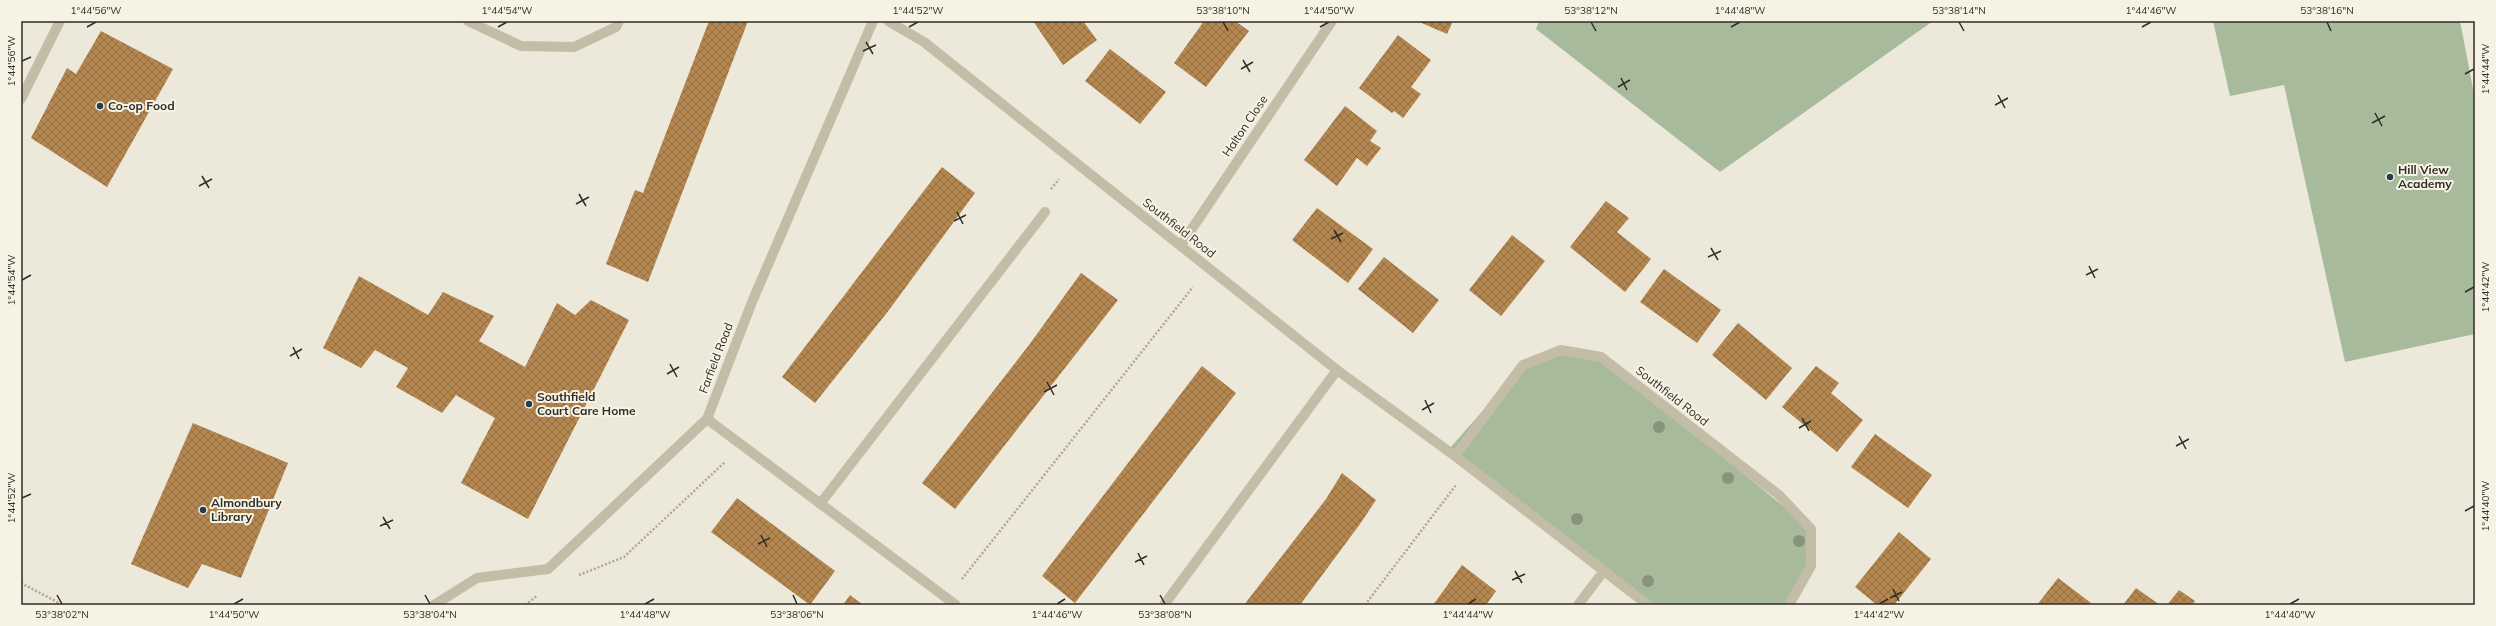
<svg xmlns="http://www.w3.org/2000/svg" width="2496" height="626" font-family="Mulish,sans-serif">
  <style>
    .green { fill: #a7ba9c }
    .building { fill: url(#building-cross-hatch) }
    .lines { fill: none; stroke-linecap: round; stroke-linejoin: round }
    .path { stroke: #afa792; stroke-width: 2.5; stroke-dasharray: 2 2; stroke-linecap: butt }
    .minor { stroke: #c3bca7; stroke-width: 10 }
    .tree { fill: #89937b }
    .ticks { fill: none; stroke: #312d27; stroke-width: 1.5 }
    .poi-dot { fill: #223d4c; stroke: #f6f3e5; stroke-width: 1.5 }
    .labels { text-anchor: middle; stroke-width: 4; stroke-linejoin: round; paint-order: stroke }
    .poi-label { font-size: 12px; font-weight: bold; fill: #312d27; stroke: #f6f3e5; text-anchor: start }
    .street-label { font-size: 12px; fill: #312d27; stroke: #f6f3e5 }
    .neatline { fill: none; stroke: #312d27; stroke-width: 1.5 }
    .ticks-label { font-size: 10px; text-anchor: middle; fill: #312d27 }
  </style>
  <defs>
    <pattern id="building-cross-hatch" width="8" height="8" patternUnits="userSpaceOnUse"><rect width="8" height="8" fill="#b48650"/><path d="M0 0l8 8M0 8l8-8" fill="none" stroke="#936e42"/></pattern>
  </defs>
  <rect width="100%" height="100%" fill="#ede9da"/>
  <!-- green -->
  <g class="green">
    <path d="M1539,21h394l-213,151 -184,-143z"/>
    <path d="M2213,21h247l15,78v235l-130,28 -61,-277 -54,11z"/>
    <path d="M1561,350l40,7 210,172v37l-22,39h-141l-198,-157 73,-83z"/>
  </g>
  <!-- building -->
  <g class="building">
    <path d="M709,21h39l-100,261 -42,-18 29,-74 8,3z"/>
    <path d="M1033,21h50l14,19 -34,25z"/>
    <path d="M1204,21h31l14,10 -43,56 -32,-24z"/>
    <path d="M1417,21h36l-6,13z"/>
    <path d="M101,31l72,38 -66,118 -76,-49 36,-70 9,6z"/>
    <path d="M1398,35l33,25 -20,27 10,7 -18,24 -9,-7 -2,2 -33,-25z"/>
    <path d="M1110,49l56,43 -26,32 -55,-43z"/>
    <path d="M1345,106l32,25 -7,10 11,7 -14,18 -10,-8 -20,28 -33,-26z"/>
    <path d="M942,167l33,26 -86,117 -74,93 -33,-26z"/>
    <path d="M1606,201l23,17 -12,14 34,27 -26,33 -55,-45z"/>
    <path d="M1317,208l56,41 -25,34 -56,-43z"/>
    <path d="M1512,235l33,26 -44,55 -32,-26z"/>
    <path d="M1384,257l55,43 -26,33 -55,-44z"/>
    <path d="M1664,269l57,41 -24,33 -57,-41z"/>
    <path d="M1081,273l37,27 -163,209 -33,-26 107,-138z"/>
    <path d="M359,276l69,39 15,-23 51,24 -15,25 46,26 32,-64 18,12 16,-15 38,20 -101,199 -67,-36 34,-65 -39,-23 -14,18 -46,-26 12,-19 -33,-18 -14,18 -38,-20z"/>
    <path d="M1738,323l54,45 -26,32 -54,-45z"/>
    <path d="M1202,366l34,27 -161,210 -33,-27z"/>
    <path d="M1816,366l23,17 -8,10 32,27 -26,32 -55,-45z"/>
    <path d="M193,423l95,40 -47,115 -39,-14 -14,24 -57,-24z"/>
    <path d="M1875,434l57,41 -24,33 -57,-41z"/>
    <path d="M1342,473l34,27 -16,24 -60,81h-56l82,-106z"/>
    <path d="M737,498l98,73 -25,34 -99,-73z"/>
    <path d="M1899,532l32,27 -37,46h-17l-22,-18z"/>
    <path d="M1462,565l34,26 -10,14h-53z"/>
    <path d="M2058,578l33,25 -2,2h-52z"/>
    <path d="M2136,588l24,17h-37z"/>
    <path d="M2179,590l16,11 -3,4h-25z"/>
    <path d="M850,595l13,10h-20z"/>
  </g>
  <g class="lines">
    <!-- path -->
    <g class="path">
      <path d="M1051,189l8,-10"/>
      <path d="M579,575l45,-18 101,-95"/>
      <path d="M962,579l231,-292"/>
      <path d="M21,583l42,22"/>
      <path d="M525,605l12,-9"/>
      <path d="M1365,605l91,-120"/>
    </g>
    <!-- minor -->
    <g class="minor">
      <path d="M468,21l53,25 53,1 42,-20 3,-6"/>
      <path d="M873,21l-121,281 -45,117 249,186"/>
      <path d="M888,21l36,21 413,328 118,86 193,149"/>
      <path d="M21,99l39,-78"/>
      <path d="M1181,245l151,-224"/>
      <path d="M1455,456l68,-91 38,-15 40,7 178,138 32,34v37l-22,39"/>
      <path d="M820,504l225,-292"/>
      <path d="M434,605l43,-27 71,-9 159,-150"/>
      <path d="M1164,605l173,-235"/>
      <path d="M1578,605l25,-33"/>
    </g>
  </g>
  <!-- trees -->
  <g class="tree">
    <circle cx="1659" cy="427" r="6"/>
    <circle cx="1728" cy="478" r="6"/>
    <circle cx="1577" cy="519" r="6"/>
    <circle cx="1799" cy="541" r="6"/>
    <circle cx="1648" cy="581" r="6"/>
  </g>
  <!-- ticks -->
  <path class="ticks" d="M1223,22l5,9M1591,22l5,9M1959,22l5,9M2327,22l4,9M87,27l9,-5M498,27l9,-5M909,27l9,-5M1320,27l9,-5M1731,27l9,-5M2142,27l9,-5M866,42l7,12M863,51l13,-6M1243,60l7,12M22,61l9,-4M1241,69l12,-7M2465,74l9,-5M1621,78l6,12M1618,87l12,-7M1998,95l7,13M1995,105l13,-7M2375,113l7,13M2372,123l13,-7M202,176l7,12M199,186l13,-7M579,194l7,12M576,204l13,-7M957,212l6,12M954,221l12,-6M1334,230l7,12M1331,239l12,-6M1711,248l7,12M1708,257l13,-6M2089,266l6,12M2086,275l12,-6M22,280l9,-5M2465,292l9,-5M293,347l6,12M290,356l12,-7M670,364l7,13M667,374l12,-7M1047,382l7,13M1044,392l13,-7M1425,400l6,13M1422,410l12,-7M1802,418l7,13M1799,428l12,-7M2179,436l7,13M2176,446l13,-7M22,498l9,-4M2465,511l9,-5M383,517l7,12M380,526l13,-6M761,535l6,12M758,544l12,-6M1138,553l6,12M1135,562l12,-6M1515,571l7,12M1512,580l13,-6M1893,589l6,12M57,595l5,9M425,595l5,9M793,595l4,9M1160,595l5,9M1890,598l12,-6M234,604l9,-5M645,604l9,-5M1057,604l8,-5M1468,604l8,-5M1879,604l9,-5M2290,604l9,-5"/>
  <!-- markers -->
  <g class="poi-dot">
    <circle cx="100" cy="106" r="4"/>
    <circle cx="2390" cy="177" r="4"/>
    <circle cx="529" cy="404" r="4"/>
    <circle cx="203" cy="510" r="4"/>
  </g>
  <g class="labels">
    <!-- poi labels -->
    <g class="poi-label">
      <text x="108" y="110">Co-op Food</text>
      <text x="2398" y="174">Hill View<tspan x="2398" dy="14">Academy</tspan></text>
      <text x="537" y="401">Southfield<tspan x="537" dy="14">Court Care Home</tspan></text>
      <text x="211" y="507">Almondbury<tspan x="211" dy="14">Library</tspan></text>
    </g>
    <!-- street labels -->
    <g class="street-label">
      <text transform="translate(1245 126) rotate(-56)" y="4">Halton Close</text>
      <text transform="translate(1179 228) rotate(38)" y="4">Southfield Road</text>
      <text transform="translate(716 358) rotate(-69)" y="4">Farfield Road</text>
      <text transform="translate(1672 396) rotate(38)" y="4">Southfield Road</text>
    </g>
  </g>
  <!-- border -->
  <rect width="2496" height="626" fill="none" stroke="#f6f3e5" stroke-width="44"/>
  <rect x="22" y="22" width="2452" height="582" class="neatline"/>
  <g class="ticks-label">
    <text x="96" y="14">1°44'56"W</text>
    <text x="507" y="14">1°44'54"W</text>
    <text x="918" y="14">1°44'52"W</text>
    <text x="1223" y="14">53°38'10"N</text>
    <text x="1329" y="14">1°44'50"W</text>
    <text x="1591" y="14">53°38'12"N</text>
    <text x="1740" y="14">1°44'48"W</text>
    <text x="1959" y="14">53°38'14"N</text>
    <text x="2151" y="14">1°44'46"W</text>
    <text x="2327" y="14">53°38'16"N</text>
    <text transform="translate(11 61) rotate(-90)" y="4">1°44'56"W</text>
    <text transform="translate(2485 69) rotate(-90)" y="4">1°44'44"W</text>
    <text transform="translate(11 280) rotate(-90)" y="4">1°44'54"W</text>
    <text transform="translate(2485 287) rotate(-90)" y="4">1°44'42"W</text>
    <text transform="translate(11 498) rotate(-90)" y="4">1°44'52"W</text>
    <text transform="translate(2485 506) rotate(-90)" y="4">1°44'40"W</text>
    <text x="62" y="618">53°38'02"N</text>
    <text x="234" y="618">1°44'50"W</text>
    <text x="430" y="618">53°38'04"N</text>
    <text x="645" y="618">1°44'48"W</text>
    <text x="797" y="618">53°38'06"N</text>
    <text x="1057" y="618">1°44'46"W</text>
    <text x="1165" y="618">53°38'08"N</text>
    <text x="1468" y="618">1°44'44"W</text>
    <text x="1879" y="618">1°44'42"W</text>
    <text x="2290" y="618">1°44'40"W</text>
  </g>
</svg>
